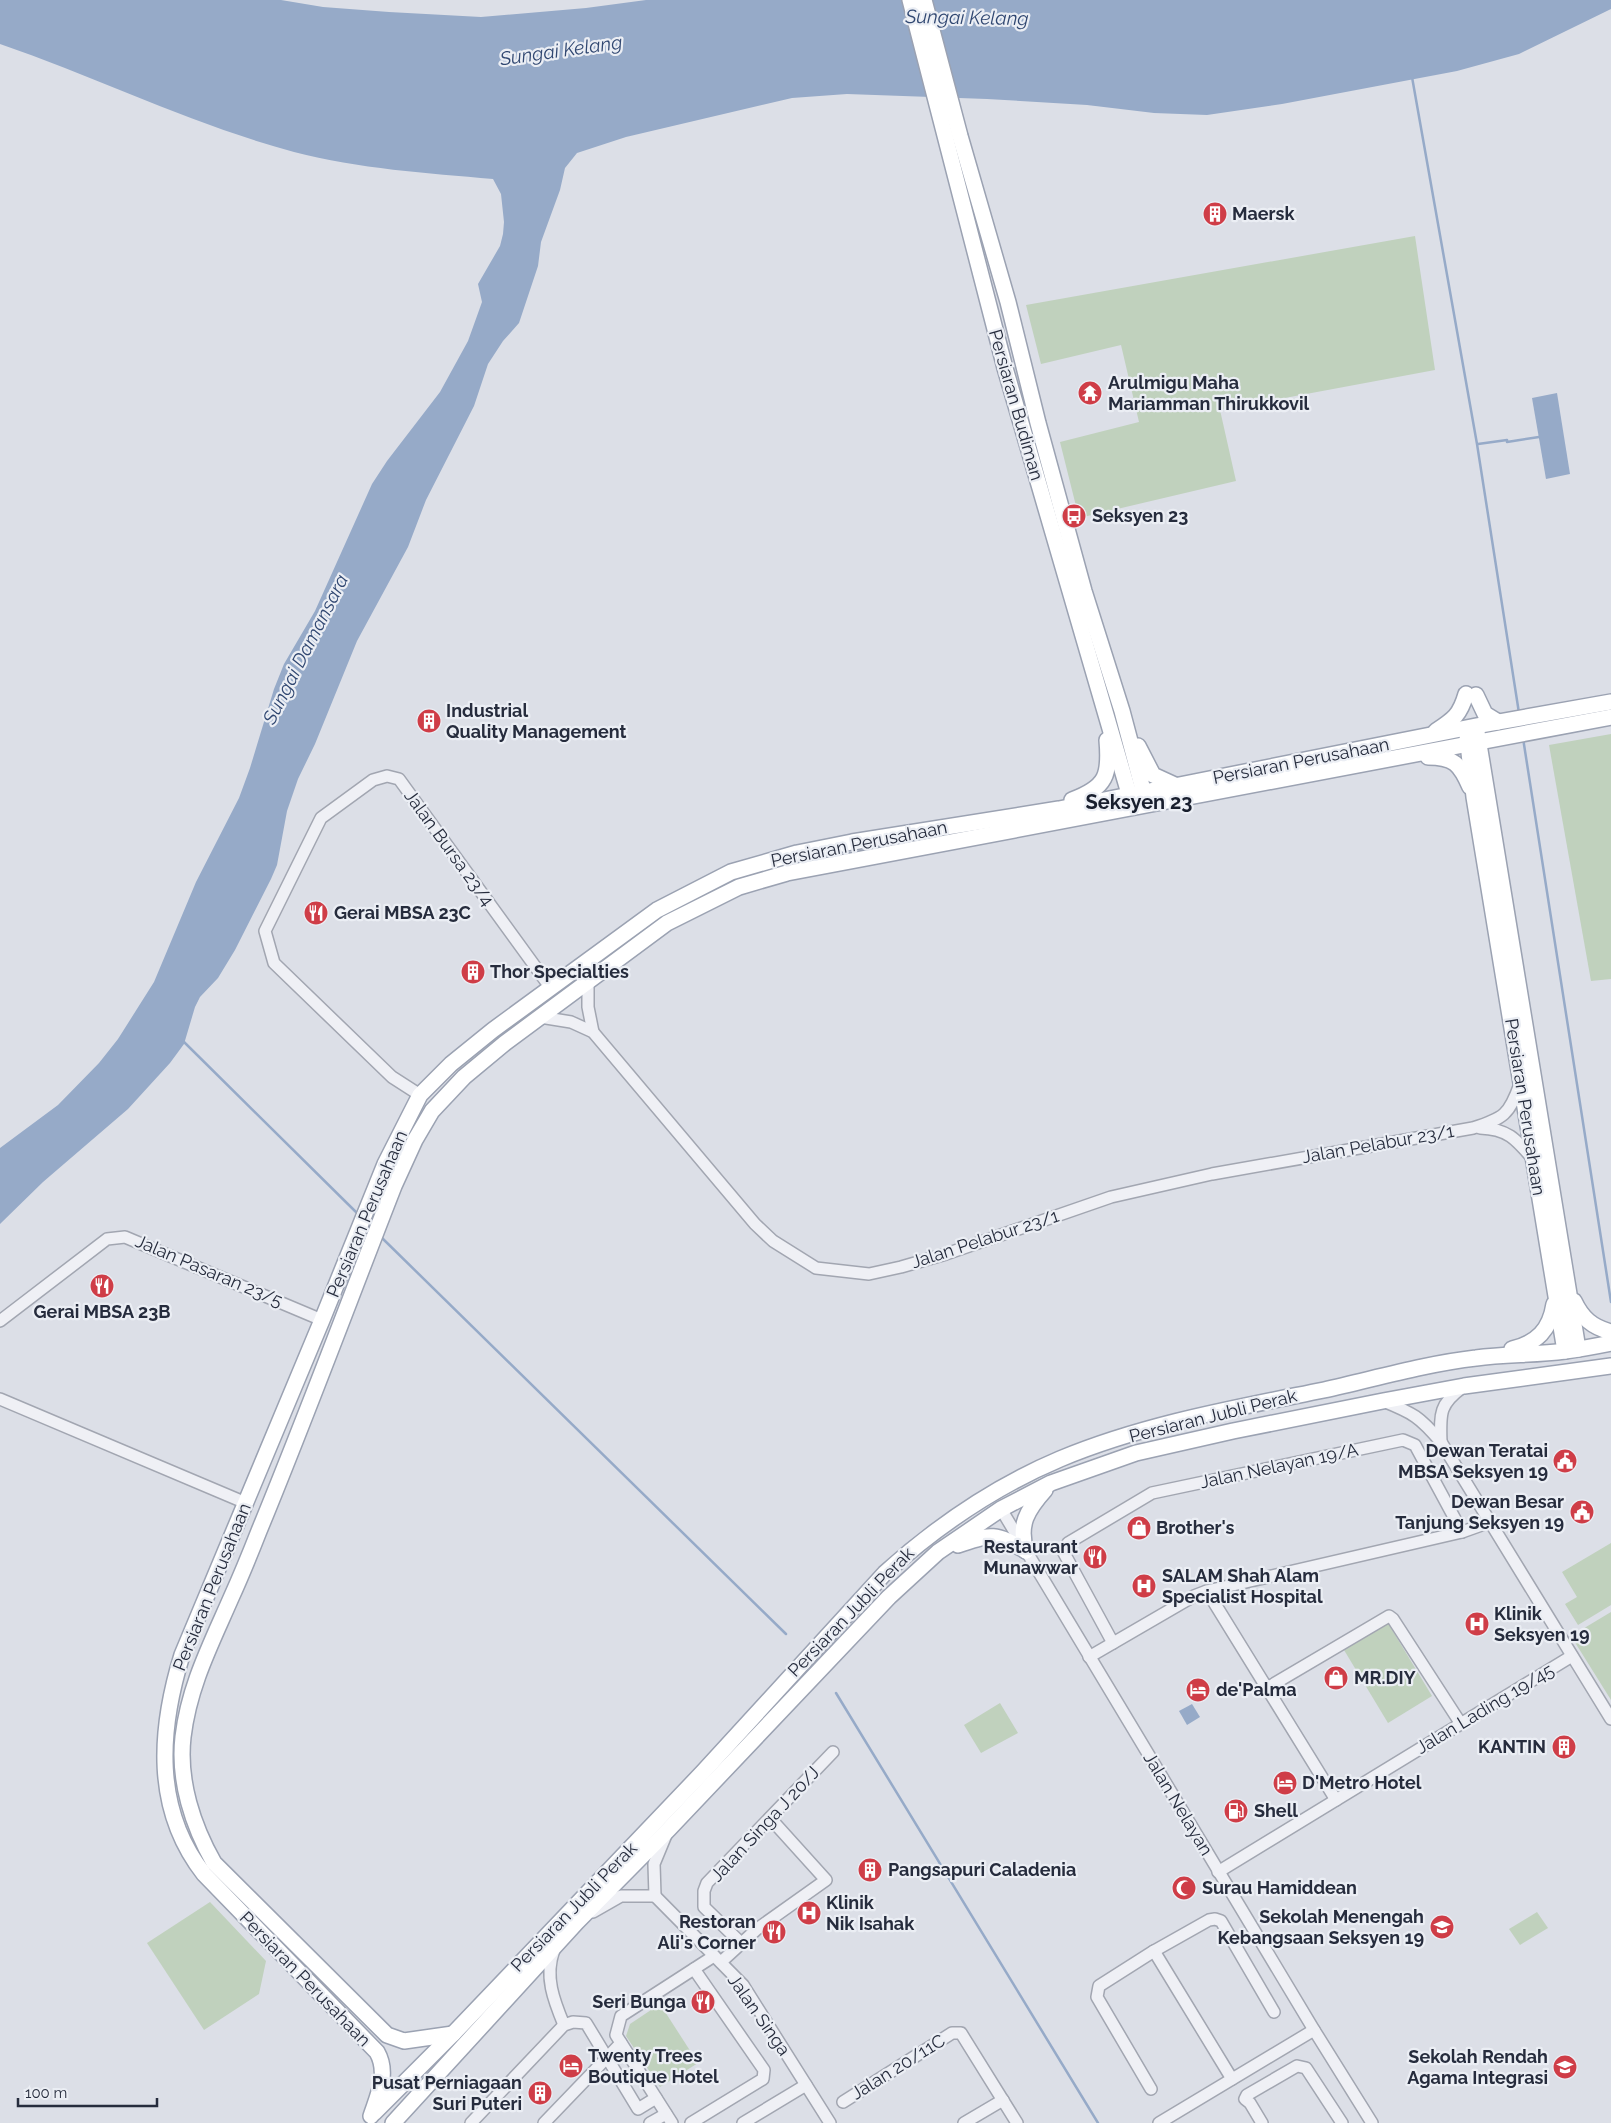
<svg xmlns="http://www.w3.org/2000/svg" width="1611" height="2123" font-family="Raleway,sans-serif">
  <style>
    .green { fill: #c0d1bd }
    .water { fill: #96aac8 }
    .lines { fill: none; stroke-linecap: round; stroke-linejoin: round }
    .stream { stroke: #96aac8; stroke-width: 2.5 }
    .minor-casing { stroke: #a2a6b1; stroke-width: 14 }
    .major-casing { stroke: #9ba2b2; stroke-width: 18 }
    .minor { stroke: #eff0f5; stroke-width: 11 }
    .major { stroke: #fff; stroke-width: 15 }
    .labels { text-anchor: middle; stroke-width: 4.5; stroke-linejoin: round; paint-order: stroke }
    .poi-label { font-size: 18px; font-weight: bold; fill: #262c3d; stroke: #ebeef4; text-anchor: start }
    .street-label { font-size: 18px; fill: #262c3d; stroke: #ebeef4 }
    .water-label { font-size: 19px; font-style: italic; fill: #304771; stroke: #ebeef4 }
    .quarter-label { font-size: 20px; font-weight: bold; fill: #181e2d; stroke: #ebeef4 }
  </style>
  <rect width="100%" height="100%" fill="#dcdfe7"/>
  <!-- green -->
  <g class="green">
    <path d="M1415,236l20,134 -215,40 16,71 -157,37 -19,-76 79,-20 -18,-77 -80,19 -15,-59z"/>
    <path d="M1611,734v245l-20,2 -42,-236z"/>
    <path d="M1611,1543v62l-33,20 -13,-21 12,-7 -15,-25z"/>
    <path d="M1611,1612v88l-40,-64z"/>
    <path d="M1388,1623l44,73 -44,27 -44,-73z"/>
    <path d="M1000,1703l18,30 -37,20 -17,-28z"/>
    <path d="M210,1902l56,59 -7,33 -55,36 -57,-87z"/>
    <path d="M1537,1912l11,16 -28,17 -11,-16z"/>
    <path d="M660,2004l38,59 -38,24 -34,-51 4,-12z"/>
  </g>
  <!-- water -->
  <g class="water">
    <path d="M0,0h281l42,7 66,5 92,5 105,-9 60,-8h965v9l-92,45 -62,17 -175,33 -75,11 -53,-2 -67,-8 -100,-6 -140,-5 -55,4 -166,39 -49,16 -12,15 -5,22 -19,52 -3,24 -19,57 -16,18 -15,23 -14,42 -48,94 -18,47 -51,94 -42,103 -17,35 -11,32 -10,54 -6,14 -36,71 -17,28 -18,19 -5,10 -11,37 -14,19 -42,46 -85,73 -43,42v-76l58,-43 41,-42 19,-24 36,-57 42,-100 43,-84 11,-30 24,-79 10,-25 31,-53 57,-127 15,-23 53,-69 28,-51 14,-39 -4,-18 22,-38 3,-12 1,-12 -3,-28 -8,-15c-66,-6 -134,-10 -199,-27 -101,-27 -195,-74 -294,-108z"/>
    <path d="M1557,393l13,81 -24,5 -14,-81z"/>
    <path d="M1192,1704l8,13 -13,8 -8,-14z"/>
  </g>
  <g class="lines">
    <!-- stream -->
    <g class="stream">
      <path d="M1412,77l65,367 42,269"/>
      <path d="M1478,444l29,-4v2l32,-5"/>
      <path d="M1523,738l88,564"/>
      <path d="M183,1041l176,174"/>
      <path d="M380,1236l406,398"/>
      <path d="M836,1693l262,430"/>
    </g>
    <defs>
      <g id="minor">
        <path d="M588,982v25l5,25"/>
        <path d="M540,1017l31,5 22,10 162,192 18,17 43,27 53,6 32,-7 45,-13 165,-57 101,-23 261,-46c31,-10 36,-13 47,-44"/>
        <path d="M420,1095l-28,-18 -118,-114 -9,-32 56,-113 52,-38 14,-4 12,3 151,208"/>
        <path d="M1480,1128c28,1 36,11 53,31"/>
        <path d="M0,1321l107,-82 18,-2 197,83"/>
        <path d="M0,1399l246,104"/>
        <path d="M1383,1401c30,12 37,16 58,41l170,277"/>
        <path d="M1441,1442c-1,-28 -2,-38 22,-55"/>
        <path d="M1001,1509l313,521 58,93"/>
        <path d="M1207,1591l129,209"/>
        <path d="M1113,1643l-49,-90 4,-10 84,-50 251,-53 12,5 47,87"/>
        <path d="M1089,1657l105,-61 13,-5 255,-59 28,-10"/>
        <path d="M1267,1688l122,-72 4,3 68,105"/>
        <path d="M1218,1872l354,-216"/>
        <path d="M655,1896l88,89 87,138"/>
        <path d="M655,1896l-1,-32 12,-29"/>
        <path d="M593,1912l28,-16h34"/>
        <path d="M741,1943l-37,-36v-16l3,-8 126,-131"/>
        <path d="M554,1950c-10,26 0,51 10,75"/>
        <path d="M1154,1951l78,128"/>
        <path d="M721,1962l36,-33 69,-49 -56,-62"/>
        <path d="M1151,2089l-54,-92 2,-11 55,-35 55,-31 6,-1 6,2 53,91"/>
        <path d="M843,2102l109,-69h9l56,90"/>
        <path d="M471,2123l93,-98 9,-3 13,1 52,86 18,-11"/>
        <path d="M544,2123l77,-80"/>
        <path d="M650,2123l16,-9"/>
        <path d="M672,2123l-56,-88 5,-19 93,-60"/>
        <path d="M691,2123l72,-44 1,-9 -70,-101"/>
        <path d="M743,2123l63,-38"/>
        <path d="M964,2123l39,-23"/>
        <path d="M1159,2123l155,-93"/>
        <path d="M1262,2123l-12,-20 -5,-4 2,-4 50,-29 9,2 36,55"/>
      </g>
      <g id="major">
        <path d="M910,0l95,368 127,436"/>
        <path d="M924,0l36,136 48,166 30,121 46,168 38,120 24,90"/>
        <path d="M1476,695l9,19 13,8"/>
        <path d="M1436,731c18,-12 24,-16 30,-37"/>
        <path d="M1477,732l101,617"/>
        <path d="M1467,735l7,62 91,554"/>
        <path d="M1138,746l15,29 24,11"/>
        <path d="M1428,757c26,0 32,7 42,30"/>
        <path d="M1072,800c35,-13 38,-25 35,-60"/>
        <path d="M1574,1301c8,17 18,26 37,31"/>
        <path d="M1512,1349c25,-6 38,-19 42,-45"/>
        <path d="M958,1545c33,-12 38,-12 68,6"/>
        <path d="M1026,1551c-8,-26 1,-41 19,-61"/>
        <path d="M453,2034l-49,7 -17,-6 -173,-172c-21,-37 -36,-82 -31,-126 6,-51 28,-93 48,-139 10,-22 19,-44 28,-67 47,-114 90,-230 135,-345l21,-46 17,-29 32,-34 41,-34 162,-120 72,-36 48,-14 824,-156"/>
        <path d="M374,2113l79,-79 250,-262 182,-199c51,-46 111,-87 175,-114 84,-35 175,-51 264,-69 50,-11 100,-26 152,-32 29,-4 59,-3 89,-7 15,-2 31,-5 46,-8"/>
        <path d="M371,2116c7,-21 18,-43 6,-64l-173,-178c-51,-65 -45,-144 -22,-219l140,-335 63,-156 35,-69 31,-31 42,-34 164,-120 74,-38 66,-19 55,-11 207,-33 417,-83 135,-24"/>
        <path d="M393,2123l184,-201 92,-93 220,-232 49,-45 63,-43 50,-26 85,-30 97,-22 150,-30 81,-15 147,-20"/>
      </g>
    </defs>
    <!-- minor casing -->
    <use href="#minor" class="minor-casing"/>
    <!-- major casing -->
    <use href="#major" class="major-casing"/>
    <!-- minor -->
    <use href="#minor" class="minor"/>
    <!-- major -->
    <use href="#major" class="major"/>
  </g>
  <!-- icons -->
  <defs>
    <symbol id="building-disc" viewBox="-11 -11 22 22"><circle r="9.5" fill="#cf3d47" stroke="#ebeef4"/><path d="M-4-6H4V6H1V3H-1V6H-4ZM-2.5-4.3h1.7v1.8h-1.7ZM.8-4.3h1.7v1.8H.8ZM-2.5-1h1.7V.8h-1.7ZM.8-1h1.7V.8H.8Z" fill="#fff"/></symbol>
    <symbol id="temple-disc" viewBox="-11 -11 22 22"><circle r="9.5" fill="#cf3d47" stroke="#ebeef4"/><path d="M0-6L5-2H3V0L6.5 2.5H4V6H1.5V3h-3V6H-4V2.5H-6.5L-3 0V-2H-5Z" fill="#fff"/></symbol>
    <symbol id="bus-disc" viewBox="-11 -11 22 22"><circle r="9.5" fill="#cf3d47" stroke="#ebeef4"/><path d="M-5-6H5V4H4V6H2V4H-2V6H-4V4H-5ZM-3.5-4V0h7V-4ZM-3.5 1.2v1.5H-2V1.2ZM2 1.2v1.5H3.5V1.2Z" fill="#fff"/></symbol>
    <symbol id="restaurant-disc" viewBox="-11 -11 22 22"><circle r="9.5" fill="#cf3d47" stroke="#ebeef4"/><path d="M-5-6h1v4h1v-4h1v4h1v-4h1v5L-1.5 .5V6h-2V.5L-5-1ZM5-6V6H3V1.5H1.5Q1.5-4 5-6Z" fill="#fff"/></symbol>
    <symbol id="civic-disc" viewBox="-11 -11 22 22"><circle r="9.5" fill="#cf3d47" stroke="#ebeef4"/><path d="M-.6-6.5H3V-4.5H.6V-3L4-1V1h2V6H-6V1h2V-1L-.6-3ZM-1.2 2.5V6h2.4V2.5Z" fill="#fff"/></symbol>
    <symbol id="shop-disc" viewBox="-11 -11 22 22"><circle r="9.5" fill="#cf3d47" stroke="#ebeef4"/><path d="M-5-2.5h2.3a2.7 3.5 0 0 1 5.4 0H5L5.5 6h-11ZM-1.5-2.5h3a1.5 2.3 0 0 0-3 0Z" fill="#fff"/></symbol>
    <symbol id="hospital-disc" viewBox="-11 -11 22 22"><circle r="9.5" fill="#cf3d47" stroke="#ebeef4"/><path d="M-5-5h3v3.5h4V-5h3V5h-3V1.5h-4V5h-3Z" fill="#fff"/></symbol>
    <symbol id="hotel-disc" viewBox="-11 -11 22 22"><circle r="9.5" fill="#cf3d47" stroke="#ebeef4"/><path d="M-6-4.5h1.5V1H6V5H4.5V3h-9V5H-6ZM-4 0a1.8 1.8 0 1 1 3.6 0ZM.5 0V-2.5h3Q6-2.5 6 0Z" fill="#fff"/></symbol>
    <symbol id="fuel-disc" viewBox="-11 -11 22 22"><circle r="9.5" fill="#cf3d47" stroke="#ebeef4"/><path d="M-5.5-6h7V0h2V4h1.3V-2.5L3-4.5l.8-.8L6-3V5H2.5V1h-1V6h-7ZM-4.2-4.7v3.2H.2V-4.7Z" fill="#fff"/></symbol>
    <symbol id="mosque-disc" viewBox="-11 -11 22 22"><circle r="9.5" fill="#cf3d47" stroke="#ebeef4"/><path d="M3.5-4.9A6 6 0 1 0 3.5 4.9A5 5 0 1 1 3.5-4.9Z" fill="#fff"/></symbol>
    <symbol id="school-disc" viewBox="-11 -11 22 22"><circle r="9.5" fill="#cf3d47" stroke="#ebeef4"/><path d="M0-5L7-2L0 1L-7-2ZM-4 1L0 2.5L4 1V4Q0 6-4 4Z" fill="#fff"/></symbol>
  </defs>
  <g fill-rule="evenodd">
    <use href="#building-disc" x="1201" y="200" width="28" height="28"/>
    <use href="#temple-disc" x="1076" y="379" width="28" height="28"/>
    <use href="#bus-disc" x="1060" y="502" width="28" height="28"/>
    <use href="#building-disc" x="415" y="707" width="28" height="28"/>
    <use href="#restaurant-disc" x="302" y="899" width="28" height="28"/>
    <use href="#building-disc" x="459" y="958" width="28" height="28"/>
    <use href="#restaurant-disc" x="88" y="1272" width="28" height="28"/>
    <use href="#civic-disc" x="1551" y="1447" width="28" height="28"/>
    <use href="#civic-disc" x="1568" y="1498" width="28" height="28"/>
    <use href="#shop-disc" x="1125" y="1514" width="28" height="28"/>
    <use href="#restaurant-disc" x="1081" y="1543" width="28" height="28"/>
    <use href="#hospital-disc" x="1130" y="1572" width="28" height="28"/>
    <use href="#hospital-disc" x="1463" y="1610" width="28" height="28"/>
    <use href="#shop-disc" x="1322" y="1664" width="28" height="28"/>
    <use href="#hotel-disc" x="1184" y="1676" width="28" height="28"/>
    <use href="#building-disc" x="1550" y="1733" width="28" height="28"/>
    <use href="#hotel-disc" x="1271" y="1769" width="28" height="28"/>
    <use href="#fuel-disc" x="1222" y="1797" width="28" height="28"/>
    <use href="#building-disc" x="856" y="1856" width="28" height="28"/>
    <use href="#mosque-disc" x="1170" y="1874" width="28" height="28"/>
    <use href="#hospital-disc" x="795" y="1899" width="28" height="28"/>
    <use href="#school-disc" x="1428" y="1913" width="28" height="28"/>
    <use href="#restaurant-disc" x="760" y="1918" width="28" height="28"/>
    <use href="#restaurant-disc" x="689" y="1988" width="28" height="28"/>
    <use href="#hotel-disc" x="557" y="2052" width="28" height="28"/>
    <use href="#school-disc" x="1551" y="2053" width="28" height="28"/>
    <use href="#building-disc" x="526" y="2079" width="28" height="28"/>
  </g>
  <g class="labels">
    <!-- poi labels -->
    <g class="poi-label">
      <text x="1232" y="220">Maersk</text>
      <text x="1108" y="389">Arulmigu Maha<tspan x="1108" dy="21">Mariamman Thirukkovil</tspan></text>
      <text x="1092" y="522">Seksyen 23</text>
      <text x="446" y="717">Industrial<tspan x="446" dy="21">Quality Management</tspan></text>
      <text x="334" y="919">Gerai MBSA 23C</text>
      <text x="490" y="978">Thor Specialties</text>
      <text x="102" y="1318" text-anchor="middle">Gerai MBSA 23B</text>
      <text x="1548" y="1457" text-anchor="end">Dewan Teratai<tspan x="1548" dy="21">MBSA Seksyen 19</tspan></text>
      <text x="1564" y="1508" text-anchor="end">Dewan Besar<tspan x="1564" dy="21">Tanjung Seksyen 19</tspan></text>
      <text x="1156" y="1534">Brother's</text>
      <text x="1078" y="1553" text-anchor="end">Restaurant<tspan x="1078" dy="21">Munawwar</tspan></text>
      <text x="1162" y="1582">SALAM Shah Alam<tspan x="1162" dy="21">Specialist Hospital</tspan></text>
      <text x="1494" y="1620">Klinik<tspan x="1494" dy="21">Seksyen 19</tspan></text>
      <text x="1354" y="1684">MR.DIY</text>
      <text x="1216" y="1696">de'Palma</text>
      <text x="1546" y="1753" text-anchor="end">KANTIN</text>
      <text x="1302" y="1789">D'Metro Hotel</text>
      <text x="1254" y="1817">Shell</text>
      <text x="888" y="1876">Pangsapuri Caladenia</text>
      <text x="1202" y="1894">Surau Hamiddean</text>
      <text x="826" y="1909">Klinik<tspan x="826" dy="21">Nik Isahak</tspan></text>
      <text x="1424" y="1923" text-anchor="end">Sekolah Menengah<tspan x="1424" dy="21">Kebangsaan Seksyen 19</tspan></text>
      <text x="756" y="1928" text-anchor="end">Restoran<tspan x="756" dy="21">Ali's Corner</tspan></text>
      <text x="686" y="2008" text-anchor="end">Seri Bunga</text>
      <text x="588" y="2062">Twenty Trees<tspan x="588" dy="21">Boutique Hotel</tspan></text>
      <text x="1548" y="2063" text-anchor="end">Sekolah Rendah<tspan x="1548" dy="21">Agama Integrasi</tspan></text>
      <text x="522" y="2089" text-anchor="end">Pusat Perniagaan<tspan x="522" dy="21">Suri Puteri</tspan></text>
    </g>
    <!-- street labels -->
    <g class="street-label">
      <text transform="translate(1016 405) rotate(74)" y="6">Persiaran Budiman</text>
      <text transform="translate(1301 761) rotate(-11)" y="6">Persiaran Perusahaan</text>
      <text transform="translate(859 844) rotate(-11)" y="6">Persiaran Perusahaan</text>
      <text transform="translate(449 848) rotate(54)" y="6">Jalan Bursa 23/4</text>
      <text transform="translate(1525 1107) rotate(81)" y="6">Persiaran Perusahaan</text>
      <text transform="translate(1378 1144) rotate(-10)" y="6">Jalan Pelabur 23/1</text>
      <text transform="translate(367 1214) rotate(-67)" y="6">Persiaran Perusahaan</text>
      <text transform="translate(985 1239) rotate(-18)" y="6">Jalan Pelabur 23/1</text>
      <text transform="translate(209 1271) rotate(23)" y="6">Jalan Pasaran 23/5</text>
      <text transform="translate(1213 1416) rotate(-14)" y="6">Persiaran Jubli Perak</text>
      <text transform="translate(1279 1466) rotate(-12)" y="6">Jalan Nelayan 19/A</text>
      <text transform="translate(212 1587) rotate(-68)" y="6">Persiaran Perusahaan</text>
      <text transform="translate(851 1612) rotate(-46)" y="6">Persiaran Jubli Perak</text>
      <text transform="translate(1485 1709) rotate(-31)" y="6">Jalan Lading 19/45</text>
      <text transform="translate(1178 1804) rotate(59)" y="6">Jalan Nelayan</text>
      <text transform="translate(765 1824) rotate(-47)" y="6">Jalan Singa J 20/J</text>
      <text transform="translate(574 1907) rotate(-46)" y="6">Persiaran Jubli Perak</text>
      <text transform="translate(305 1979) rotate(46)" y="6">Persiaran Perusahaan</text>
      <text transform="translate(759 2015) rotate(55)" y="6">Jalan Singa</text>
      <text transform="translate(898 2067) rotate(-32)" y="6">Jalan 20/11C</text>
    </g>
    <!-- water labels -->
    <g class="water-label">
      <text transform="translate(967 17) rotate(1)" y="7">Sungai Kelang</text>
      <text transform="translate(561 50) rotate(-8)" y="7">Sungai Kelang</text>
      <text transform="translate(305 649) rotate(-63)" y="7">Sungai Damansara</text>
    </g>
    <!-- quarter labels -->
    <g class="quarter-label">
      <text x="1139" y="809">Seksyen 23</text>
    </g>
  </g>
  <!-- scale -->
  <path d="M18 2098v8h139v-8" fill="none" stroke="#262c3d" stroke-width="2.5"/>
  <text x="25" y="2098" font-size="15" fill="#262c3d" stroke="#ebeef4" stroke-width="4" paint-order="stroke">100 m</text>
</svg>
